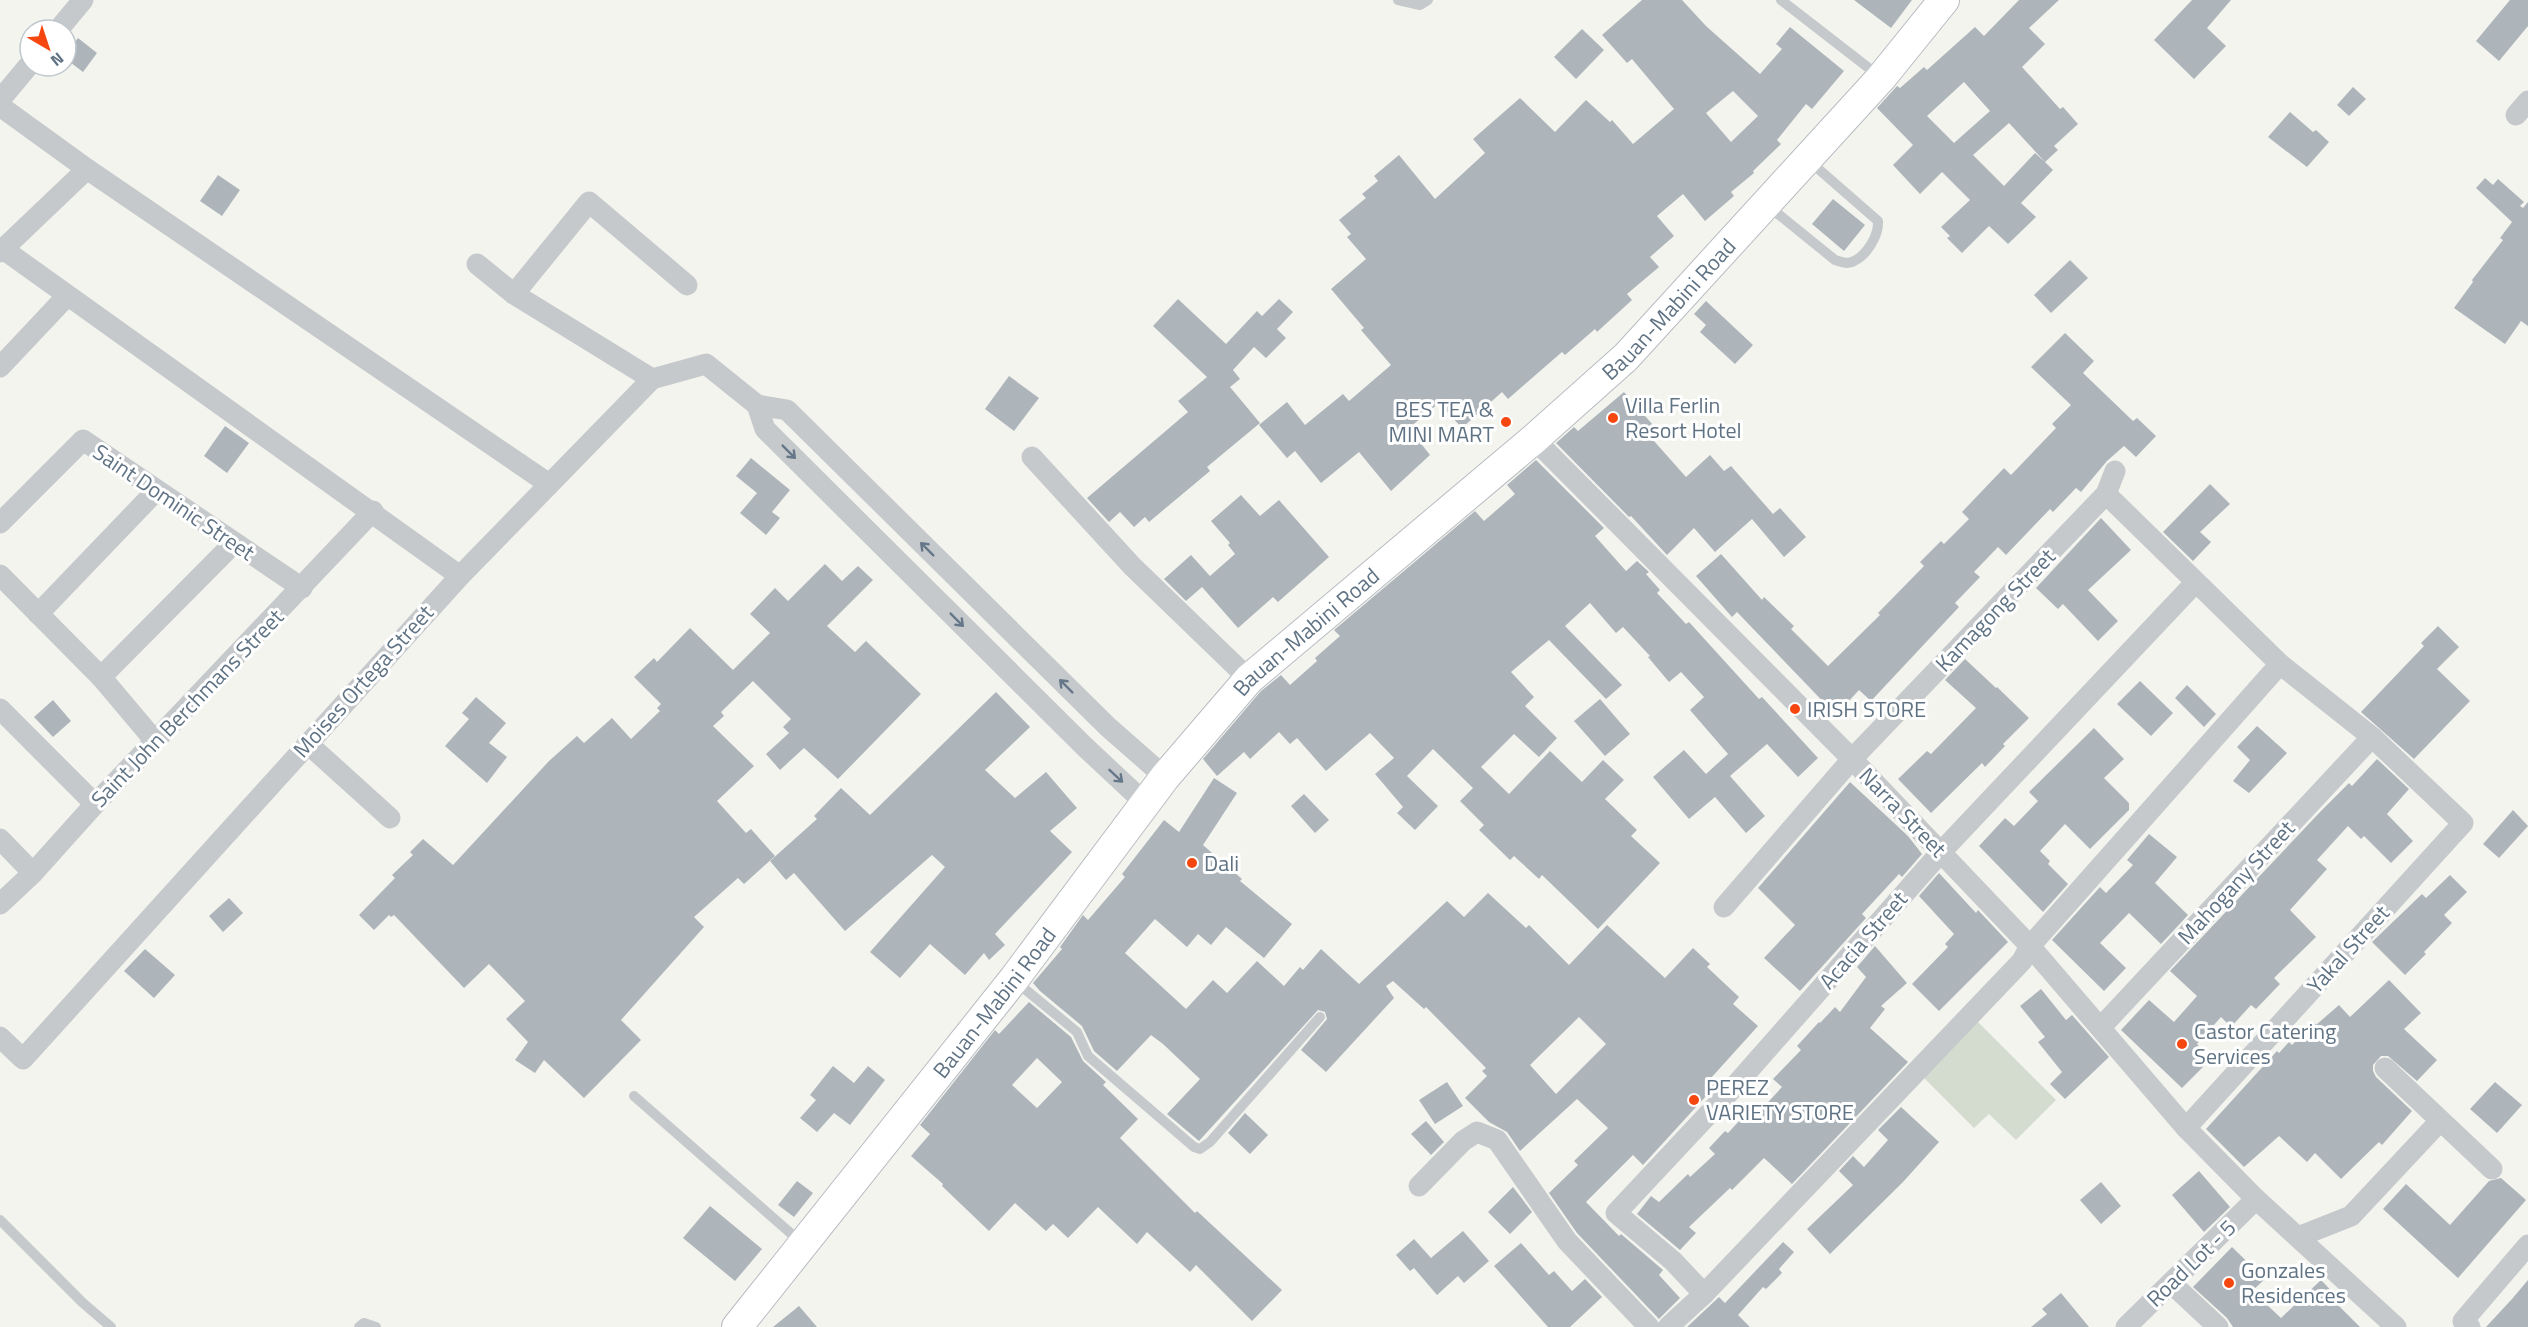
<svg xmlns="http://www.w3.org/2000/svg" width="2528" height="1327" font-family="'Titillium Web',sans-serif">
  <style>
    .green { fill: #d4dcd0 }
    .building { fill: #adb5bb; fill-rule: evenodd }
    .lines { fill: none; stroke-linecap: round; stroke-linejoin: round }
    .secondary-casing { stroke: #b7bcc1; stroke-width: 32 }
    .service { stroke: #c6c9cc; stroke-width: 10 }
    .minor { stroke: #c6c9cc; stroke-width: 21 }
    .secondary { stroke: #fff; stroke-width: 30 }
    .oneway { stroke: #657788 }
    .poi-dot { fill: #f5470f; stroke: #fff; stroke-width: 2 }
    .labels { text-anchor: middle; stroke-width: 6; stroke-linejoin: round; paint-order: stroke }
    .street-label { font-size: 22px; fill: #607384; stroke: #fff }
    .poi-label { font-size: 22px; fill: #607384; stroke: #fff; text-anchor: start }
  </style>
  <rect width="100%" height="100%" fill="#f4f4ef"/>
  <!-- green -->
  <path class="green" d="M1976,1020l80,80 -40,40 -27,-26 -15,14 -53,-53z"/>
  <!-- building -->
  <g class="building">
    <path d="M1642,0h40l24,26 54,48 22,-25 -6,-5 14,-17 54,44 -32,38 -6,-5 -29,36 4,4 -28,27 1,2 -23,19 3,4 -29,25 -22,-27 -26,22 17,20 -24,21 9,10 -32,27 5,6 -35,32 -2,-3 -30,26 -3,-3 -54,47 -6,-7 -40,36 -23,-25 -30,25 21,27 -39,36 -32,-39 -38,31 -26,-32 -8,7 -28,-33 28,-23 18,23 38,-31 6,7 42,-36 -30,-35 3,-2 -33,-39 35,-30 -19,-22 4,-3 -12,-14 27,-22 -4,-4 16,-13 -4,-5 25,-21 36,44 50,-46 -12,-14 47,-41 35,34 31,-32 24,22 2,-2 21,24 41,-35 -42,-50 -5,4 -25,-28zM1733,91l25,25 -27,26 -25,-29z"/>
    <path d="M1854,0h58l-21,28z"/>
    <path d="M2019,0h40l-30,28 16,16 -23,23 38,42 3,-2 15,17 -24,22 4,4 -13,12 8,8 -32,33 15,14 -28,27 -19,-18 -27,27 -15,-15 3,-2 -9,-9 29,-27 -28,-28 -22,22 -27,-29 20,-20 -36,-37 20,-22 3,2 24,-21 3,3 48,-43 9,9zM1964,82l26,29 -36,32 -27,-27zM2009,123l36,39 -10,-9 -31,33 -31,-31z"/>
    <path d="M2192,0h39l-24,28 19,18 -32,33 -40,-39z"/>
    <path d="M2510,0h18v26l-29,35 -23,-20z"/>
    <path d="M1582,29l22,21 -28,29 -22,-22z"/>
    <path d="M78,38l19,15 -14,19 -17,-13v-5z"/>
    <path d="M2353,87l13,12 -17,17 -12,-11z"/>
    <path d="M2290,112l23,20 3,-2 13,12 -22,25 -39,-30z"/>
    <path d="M218,175l22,15 -18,26 -22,-15z"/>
    <path d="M2485,178l8,7 5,-6 26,23 -4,4 3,2 5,-6v124l-7,-5 -16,23 -51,-36 19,-26 -1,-2 31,-40 -3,-2 12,-16 -36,-34z"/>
    <path d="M1833,199l32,26 -21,26 -32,-27z"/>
    <path d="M2070,260l18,18 -37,35 -17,-18z"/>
    <path d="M1178,299l48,45 31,-33 5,5 17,-17 14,13 -16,17 9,9 -20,20 -12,-11 -21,23 7,9 -10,8 30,36 -53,44 3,4 -61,51 -4,-5 -11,10 -14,-15 -11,10 -22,-24 101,-86 -10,-11 29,-24 -54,-51z"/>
    <path d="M1706,301l47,44 -18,19 -35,-32 6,-7 -12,-11z"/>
    <path d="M2065,333l29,28 -11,12 50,48 4,-3 19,18 -20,21 -12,-11 -17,15 -26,31 -5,-4 -23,24 -3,-3 -44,46 -8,-8 -24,25 6,5 -25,26 4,4 -88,94 -12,-11 -23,25 -99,-103 -5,5 -36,-41 25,-22 41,46 2,-3 30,29 -3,3 37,37 52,-51 -2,-2 46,-47 -4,-4 21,-21 3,3 25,-25 -7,-7 42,-44 7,7 45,-47 -4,-4 19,-19 -40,-38z"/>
    <path d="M1009,376l30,22 -25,33 -29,-22z"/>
    <path d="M1624,392l29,33 -7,7 40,45 24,-22 14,16 7,-5 42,48 7,-6 26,29 -22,20 -32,-38 -37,33 -21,-24 -27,27 -36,-39 -2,1 -73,-74 18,-16 4,4z"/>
    <path d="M225,426l24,17 -22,30 -23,-17z"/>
    <path d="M751,458l39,32 -18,22 8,6 -14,17 -26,-22 17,-20 -21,-17z"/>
    <path d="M1536,460l68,68 -9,8 31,35 11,-10 12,11 -3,2 14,16 -3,3 29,31 3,-2 70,77 3,-2 56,61 -20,19 -31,-33 -37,32 35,40 -19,17 -31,-36 -26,22 -36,-42 31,-27 22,24 22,-20 -38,-44 14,-13 -23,-25 -12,10 -21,-25 2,-1 -27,-29 -7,6 -26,-30 -25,23 57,59 -16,14 -57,-59 -38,32 23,25 -9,9 32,32 -18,19 -25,-23 -33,33 28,27 41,-43 32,31 21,-22 21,20 -19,19 32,31 -6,6 29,27 -62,66 -56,-54 -3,4 -25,-23 -4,4 -31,-30 5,-5 -24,-24 13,-13 -40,-39 -26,27 31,30 -23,24 -18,-17 6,-6 -28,-33 19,-16 -24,-25 -44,38 -29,-33 -7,6 -11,-12 -29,27 -6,-7 -27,24 -14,-17 58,-68 20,-16 9,10 27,-24 -2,-3 25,-22 -6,-6 141,-119 9,10 31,-27 -8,-9z"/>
    <path d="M2210,484l20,20 -30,28 11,10 -18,19 -30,-29z"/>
    <path d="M1241,495l19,21 19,-16 50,57 -51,45 -5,-5 -35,31 -36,-41 -16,14 -22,-22 27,-24 19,21 25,-22 -7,-9 2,-2 -19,-22z"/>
    <path d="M2101,518l30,32 -43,40 30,31 -20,20 -35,-37 -5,5 -22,-21z"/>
    <path d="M825,564l17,17 16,-15 15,14 -46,46 28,26 11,-11 55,53 -83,85 -34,-31 -24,22 -14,-16 23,-21 -6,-6 8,-8 -38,-38 -32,31 3,4 -11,10 41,40 -37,35 29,32 5,-4 24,27 -31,28 -6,-6 -44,39 10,10 -83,93 20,20 -57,58 -40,-38 -9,13 -20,-13 13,-18 -22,-23 19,-18 -36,-37 -25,24 -70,-73 -3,2 -2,-2 -15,15 -15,-15 36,-37 -3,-3 21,-20 -3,-3 13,-13 30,26 96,-104 28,-25 7,7 28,-25 19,21 29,-28 -3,-3 4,-4 -27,-27 20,-19 3,4 33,-34 43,42 37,-37 -20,-19 25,-26 13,13z"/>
    <path d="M2438,626l21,21 -22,22 33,32 -56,58 -53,-47 63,-66 -3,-3z"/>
    <path d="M1965,659l31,29 1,-1 32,31 -26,26 2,2 -20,21 -3,-4 -51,50 -33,-34 29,-28 4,3 45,-46 -31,-28z"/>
    <path d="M2140,681l33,32 -22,23 -34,-32z"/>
    <path d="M2187,685l29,29 -12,13 -29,-29z"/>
    <path d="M996,692l34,35 -45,43 30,28 31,-26 31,36 -27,23 22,21 -77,82 10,11 -16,15 -5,-7 -19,22 -35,-31 -30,34 -30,-26 75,-85 -13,-12 -87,76 -51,-58 -8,7 -16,-19 47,-42 -3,-3 27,-28 29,27z"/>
    <path d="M476,697l30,26 -17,20 18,14 -20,26 -42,-37 24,-27 -7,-6z"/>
    <path d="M1600,699l30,35 -25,22 -31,-35z"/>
    <path d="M53,700l18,21 -18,16 -19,-20z"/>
    <path d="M2257,726l30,27 -38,40 -16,-12 17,-21 -13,-13z"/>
    <path d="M2094,728l30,31 -20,19 25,25v7l-39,39 -25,-25 -25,27 10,10 -2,3 20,20 -25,28 -64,-66 26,-28 9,8 24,-25 -9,-9z"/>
    <path d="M2377,759l32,30 -22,25 26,27 -22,22 -27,-27 -3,3 -13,-13 -31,34 10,9 -37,41 26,27 -42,41 6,6 -24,25 -5,-4 -20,22 -10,-10 -24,27 14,15 -29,29 -61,-58 28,-30 25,22 23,-26 -27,-25 151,-160 28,-28 3,3z"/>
    <path d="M1214,778l23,15 -34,52 39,34 -2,2 52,43 -28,34 -38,-31 -15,18 -13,-11 -11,13 -32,-28 -30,34 61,56 27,-29 14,13 30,-32 27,25 16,-19 3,3 18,-21 38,35 88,-83 17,16 24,-24 38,35 3,-3 40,40 38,-40 58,53 28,-30 17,16 -3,3 32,30 -6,7 25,22 -47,52 6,6 -74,81 -10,-10 -47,47 33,34 2,-2 42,36 -4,5 21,23 -21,21 -82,-86 -28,-40 29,-28 -4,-4 34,-33 -31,-29 -57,52 -13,-19 -18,-10 -24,-24 22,-22 -5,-5 4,-3 -60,-61 -2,2 -31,-28 -7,5 8,12 -68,74 -25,-22 26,-31 -2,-7 -7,-2 -119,131 -32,-27 33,-35 -37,-35 -12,-9 -34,36 -23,-20 -12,-25 -42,-35 -7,-8 29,-34 -2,-2 23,-32 5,5 37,-43 -3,-3 42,-54 15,12zM1579,1017l27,27 -50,50 -26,-29z"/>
    <path d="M1850,782l58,54 14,18 -20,23 -3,-3 -37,40 4,4 -66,73 -36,-33 31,-33 -37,-37z"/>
    <path d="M1304,794l25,26 -14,13 -24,-27z"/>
    <path d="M2513,810l15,16 -29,32 -16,-14z"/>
    <path d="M2149,834l28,23 -22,26 33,32 -27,29 -32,-31 -29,30 26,25 -22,23 -52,-51 48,-53 6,6 27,-28 -6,-5z"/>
    <path d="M1939,873l37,40 2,-3 30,32 -69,69 -27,-27 36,-37 -3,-3 9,-10 -35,-38z"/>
    <path d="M2450,875l17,17 -23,23 8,8 -28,29 2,2 -21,21 -33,-33 50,-48 4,4z"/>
    <path d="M229,898l14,15 -20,19 -14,-16z"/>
    <path d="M1875,946l32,37 -26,23 4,3 -15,19 38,34 -116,122 -28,-26 -32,32 -2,-2 -41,39 7,6 -16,17 -43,-36 14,-18 8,6 29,-28 2,3 25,-23 -6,-6 16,-17 3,2 25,-27 6,6 23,-25 -9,-8 28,-29 -4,-4 22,-24 1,1 15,-16 5,5 26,-35 -9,-10z"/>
    <path d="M145,949l30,26 -21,23 -30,-27z"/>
    <path d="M2389,980l32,33 -17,16 33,31 -20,21 -29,-25h-7l-8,9v6l3,6 36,34 -30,34 -3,-3 -38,37 -26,-26 -8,9 -28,-26 -35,31 -38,-38 71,-78 2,2 10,-11 3,3 22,-23 2,3 23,-20 11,12z"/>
    <path d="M2041,989l25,31 6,-5 37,42 -44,42 -15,-15 12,-12 -24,-30 7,-5 -25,-31z"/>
    <path d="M1029,1002l42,35 12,24 23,21 -3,3 35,34 -18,19 75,75 2,-2 85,79 -30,31 -56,-56 -6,7 -43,-40 -10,12 -39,-37 -30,31 -15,-14 -7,7 -31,-28 -26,28 -47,-45 1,-2 -32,-28 19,-22 -10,-9 75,-95 4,4zM1037,1058l25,24 -25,26 -25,-23z"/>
    <path d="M833,1066l21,17 14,-17 17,14 -35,45 -16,-12 -17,19 -17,-14 16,-18 -6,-5z"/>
    <path d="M1447,1082l16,24 -28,18 -16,-24z"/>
    <path d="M2495,1082l27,23 -25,28 -27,-24z"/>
    <path d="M1901,1107l38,35 -36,40 -73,72 -23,-25 46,-44 -14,-14 14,-15 11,11 24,-27 -10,-10z"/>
    <path d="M1245,1113l23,22 -18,19 -22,-21z"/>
    <path d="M1426,1121l18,21 -13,13 -20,-21z"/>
    <path d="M2199,1171l31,36 -26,25 -32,-37z"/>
    <path d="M2501,1178l25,22 -68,78 -75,-69 23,-25 44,41 39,-44z"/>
    <path d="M797,1181l16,12 -19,24 -16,-12z"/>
    <path d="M2101,1182l20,24 -20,18 -21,-24z"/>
    <path d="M1513,1187l19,25 -22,22 -22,-22z"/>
    <path d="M710,1206l52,43 -27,32 -52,-43z"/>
    <path d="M1463,1231l26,30 -25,22 -6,-7 -21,19 -23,-27 -4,3 -14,-16 18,-16 17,19z"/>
    <path d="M1783,1242l11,10 -15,17 3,4 -16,16 -3,-2 -25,28 12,12h-63l32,-30 6,6z"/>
    <path d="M1521,1243l28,32 5,-4 18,20 13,-12 17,18 -32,30h-22l-54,-61z"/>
    <path d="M2232,1247l33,32 -13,12 29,27 40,-38 21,22 -3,4 21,21h-127l-6,-9 -34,-31z"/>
    <path d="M2528,1280v47h-42l26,-28z"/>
    <path d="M2061,1293l28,34h-58l16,-13 -5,-5z"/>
    <path d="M799,1306l18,21h-44z"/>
  </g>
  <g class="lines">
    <defs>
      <g id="secondary">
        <path id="s1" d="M737,1327l277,-348 151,-202 84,-98 285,-240 92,-82 255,-279 63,-78"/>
      </g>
    </defs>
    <!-- secondary casing -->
    <use href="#secondary" class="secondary-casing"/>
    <!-- service -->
    <g class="service">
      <path d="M1398,0l22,5 8,-5"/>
      <path d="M1781,0l98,76"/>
      <path d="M1767,205l68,55c6,2 13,5 19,1 13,-6 25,-26 24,-40l-71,-62"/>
      <path d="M1014,980l63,52 11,24 106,91 6,2 10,-7 110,-125"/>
      <path d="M634,1096l169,148"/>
      <path d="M0,1220l83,83 28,24"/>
      <path d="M359,1327l5,-4 12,4"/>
    </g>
    <!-- minor -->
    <g class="minor">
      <path d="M58,30l25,-30"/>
      <path d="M0,100l30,-36"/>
      <path d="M0,106l87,63 462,315"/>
      <path d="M2516,115l12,-14"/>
      <path d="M3,249l457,327"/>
      <path d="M0,252l87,-83"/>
      <path d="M477,264l37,30 138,85"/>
      <path d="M514,294l75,-92 98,83"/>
      <path d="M0,367l66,-70"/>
      <path d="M757,405l8,24 320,318 61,57"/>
      <path d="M1534,439l318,320 178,187 156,182 70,71 140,128"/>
      <path d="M1032,457l100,109 117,113"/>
      <path d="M2106,494l174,170 92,73 91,86 -277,305"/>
      <path d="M0,523l83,-83 219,148"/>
      <path d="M0,575l101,102 54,64"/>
      <path d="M38,614l118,-123"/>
      <path d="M101,677l133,-134"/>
      <path d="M0,709l95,95"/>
      <path d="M307,743l83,75"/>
      <path d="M0,839l33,34"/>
      <path d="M0,904l33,-31 62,-69 278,-293"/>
      <path d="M1724,907l128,-148 254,-265 9,-23"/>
      <path d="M2101,1027l271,-290"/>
      <path d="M0,1037l23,22 437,-483 192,-197 54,-15 51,41 30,5 321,317 57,50"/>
      <path d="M2385,1068l107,101"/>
      <path d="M1419,1186l44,-45 14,-9 20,8 70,101 82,86"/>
      <path d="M2298,1237l53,-21 89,-95"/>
      <path d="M2171,1283l47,44"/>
      <path d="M1704,1294l-31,-33 -57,-48 117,-125 208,-236 254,-269"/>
      <path d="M1668,1327l36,-33 318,-333 8,-15 250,-282"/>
      <path d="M2126,1327l130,-128"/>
      <path d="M2470,1327l-7,-6 65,-76"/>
    </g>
    <!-- secondary -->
    <use href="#secondary" class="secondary"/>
  </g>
  <!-- one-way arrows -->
  <defs><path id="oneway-shaft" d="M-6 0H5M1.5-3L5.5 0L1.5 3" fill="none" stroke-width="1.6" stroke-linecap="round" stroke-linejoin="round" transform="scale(1.5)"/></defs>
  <g class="oneway">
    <use href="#oneway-shaft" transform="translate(789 452) rotate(45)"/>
    <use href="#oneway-shaft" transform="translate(927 549) rotate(-135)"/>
    <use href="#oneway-shaft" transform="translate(957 620) rotate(45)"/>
    <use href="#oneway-shaft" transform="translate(1066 686) rotate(-135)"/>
    <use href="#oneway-shaft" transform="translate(1116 776) rotate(43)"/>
  </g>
  <!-- markers -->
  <g class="poi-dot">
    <circle cx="1613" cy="418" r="6"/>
    <circle cx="1506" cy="422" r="6"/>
    <circle cx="1795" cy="709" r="6"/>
    <circle cx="1192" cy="863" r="6"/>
    <circle cx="2182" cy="1044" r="6"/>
    <circle cx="1694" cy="1100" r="6"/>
    <circle cx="2229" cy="1283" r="6"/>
  </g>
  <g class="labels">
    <!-- street labels -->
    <g class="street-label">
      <text dy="8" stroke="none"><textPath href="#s1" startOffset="1386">Bauan-Mabini Road</textPath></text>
      <text transform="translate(174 502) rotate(34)" y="8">Saint Dominic Street</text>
      <text transform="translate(1995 610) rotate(-46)" y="8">Kamagong Street</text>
      <text dy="8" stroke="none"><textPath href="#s1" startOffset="900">Bauan-Mabini Road</textPath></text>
      <text transform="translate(363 681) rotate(-48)" y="8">Moises Ortega Street</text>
      <text transform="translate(187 708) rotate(-46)" y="8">Saint John Berchmans Street</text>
      <text transform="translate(1903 812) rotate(46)" y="8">Narra Street</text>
      <text transform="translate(2236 882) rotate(-47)" y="8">Mahogany Street</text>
      <text transform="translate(1863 940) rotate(-49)" y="8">Acacia Street</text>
      <text transform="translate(2348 949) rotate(-48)" y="8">Yakal Street</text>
      <text dy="8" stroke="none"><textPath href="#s1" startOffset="414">Bauan-Mabini Road</textPath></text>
      <text transform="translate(2191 1263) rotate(-44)" y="8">Road Lot - 5</text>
    </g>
    <!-- poi labels -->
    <g class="poi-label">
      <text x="1625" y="413">Villa Ferlin<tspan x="1625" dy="25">Resort Hotel</tspan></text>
      <text x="1494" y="417" text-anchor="end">BES TEA &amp;<tspan x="1494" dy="25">MINI MART</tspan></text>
      <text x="1807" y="717">IRISH STORE</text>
      <text x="1204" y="871">Dali</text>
      <text x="2194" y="1039">Castor Catering<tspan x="2194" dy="25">Services</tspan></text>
      <text x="1706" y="1095">PEREZ<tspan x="1706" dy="25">VARIETY STORE</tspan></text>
      <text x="2241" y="1278">Gonzales<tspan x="2241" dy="25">Residences</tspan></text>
    </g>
  </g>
  <!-- north arrow -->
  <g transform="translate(48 48) rotate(141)"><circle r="28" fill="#ffffff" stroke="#bfc7ce" stroke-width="1.5"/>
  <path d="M0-4.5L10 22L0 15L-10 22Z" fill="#f5470f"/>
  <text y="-9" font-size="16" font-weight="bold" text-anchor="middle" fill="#607384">N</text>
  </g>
</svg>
